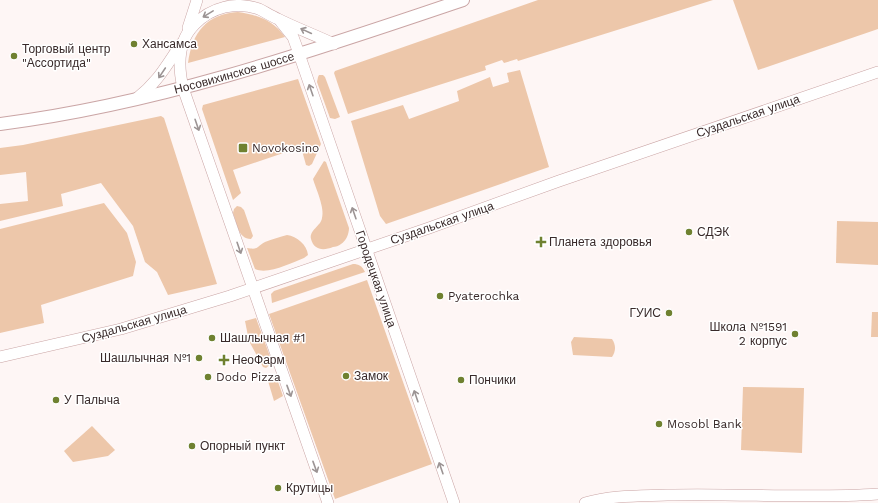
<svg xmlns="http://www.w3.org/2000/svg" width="878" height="503" font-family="'Work Sans',sans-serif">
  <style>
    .green { fill: #edc7aa }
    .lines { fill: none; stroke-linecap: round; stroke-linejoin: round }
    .tertiary-casing { stroke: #caa5a5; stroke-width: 12 }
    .secondary-casing { stroke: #caa5a5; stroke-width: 14 }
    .tertiary { stroke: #fff; stroke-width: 11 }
    .secondary { stroke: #fff; stroke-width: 12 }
    .oneway { stroke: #9c9494 }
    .poi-dot { fill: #6f8130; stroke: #fff; stroke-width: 1.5 }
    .labels { text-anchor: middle; stroke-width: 3; stroke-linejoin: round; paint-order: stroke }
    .poi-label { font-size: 12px; fill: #392a2a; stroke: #fff; text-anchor: start }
    .street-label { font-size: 12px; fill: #392a2a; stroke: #fff }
  </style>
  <rect width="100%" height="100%" fill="#fef6f5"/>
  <!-- green -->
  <g class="green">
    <path d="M538,0h175l-195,61 -1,-2 -13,4 -2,-3 -17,6 1,4 -138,44 -14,-41 1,-2z"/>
    <path d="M733,0h145v29l-120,41z"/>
    <path d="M238,12c20,3 35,8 47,25l-97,26c4,-31 19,-49 50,-51z"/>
    <path d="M520,70l29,97 -163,57 -6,-8 -29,-95 52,-16 6,14 50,-18 -2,-10 33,-14 3,10 16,-5 -2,-9z"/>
    <path d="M319,75h4l2,2 15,40 -5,2 -5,-1 -13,-36 1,-5z"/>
    <path d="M298,79l23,65 -9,20 -3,2 -3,-1 -5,-18 -68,23 8,23 -8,7 -31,-91 1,-4z"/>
    <path d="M161,116l3,2 53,166 -49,11 -11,-23 -12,-10 -12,-36 -32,-43 -40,11 2,12 -63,15v-17l28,-3 -2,-29 -26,3v-27l23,-3z"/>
    <path d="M324,161l2,1 23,66c0,6 -3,13 -8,16 -2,2 -6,3 -8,3 -10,4 -19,3 -22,-8 -2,-9 10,-13 11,-21 3,-10 -6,-29 -9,-39z"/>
    <path d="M104,203l23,30 9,29 -3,14 -92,29 3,18 -44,10v-104z"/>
    <path d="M237,206l4,1 3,3 9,26 -2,3c-13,0 -14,-16 -18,-26l1,-4z"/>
    <path d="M837,221l41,1v43l-42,-2z"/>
    <path d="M287,235c10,1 20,10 21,20l-4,3c-13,5 -36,17 -49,11l-8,-21c12,2 9,-1 18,-6 7,-3 15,-5 22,-7z"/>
    <path d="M353,264c6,0 9,2 12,8l-93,31 -1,-9 3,-3z"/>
    <path d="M367,280l65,184 -97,35 -66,-185z"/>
    <path d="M872,312h6v25h-7z"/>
    <path d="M256,318l16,44 -1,2 -5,4 -3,-1 -14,-26 -4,-20z"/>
    <path d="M574,337l38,2c4,6 4,12 0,18l-39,-2 -2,-13z"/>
    <path d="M273,376h3l7,20 -9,5 -6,-20 1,-4z"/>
    <path d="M743,387l61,1 -2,65 -61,-3z"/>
    <path d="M92,426l23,24 -7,6 -35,6 -9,-11z"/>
  </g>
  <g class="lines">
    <defs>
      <g id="tertiary">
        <path d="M281,22l12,15 4,11 157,455"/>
        <path d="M188,28l9,-28"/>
        <path d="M136,99c22,-17 30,-33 45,-55"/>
        <path d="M0,357l121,-28 109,-33 199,-68 130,-47 319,-109"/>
        <path d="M328,503l-145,-415c-5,-22 -6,-46 11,-63 17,-18 42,-24 65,-16 6,3 12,7 19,10 18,9 37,16 56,25"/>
        <path d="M585,503c27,-8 55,-7 82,-8 71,-2 141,4 211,-1"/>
      </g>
      <g id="secondary">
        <path id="s1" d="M0,124c159,-20 312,-73 463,-124"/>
      </g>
    </defs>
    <!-- tertiary casing -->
    <use href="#tertiary" class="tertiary-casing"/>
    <!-- secondary casing -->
    <use href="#secondary" class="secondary-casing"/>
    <!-- tertiary -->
    <use href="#tertiary" class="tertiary"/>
    <!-- secondary -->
    <use href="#secondary" class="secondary"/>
  </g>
  <!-- one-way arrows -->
  <defs><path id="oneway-shaft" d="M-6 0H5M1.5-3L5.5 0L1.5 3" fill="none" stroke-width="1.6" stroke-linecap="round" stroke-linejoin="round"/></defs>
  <g class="oneway">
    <use href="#oneway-shaft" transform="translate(208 14) rotate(149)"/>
    <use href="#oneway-shaft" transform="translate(306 31) rotate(-155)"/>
    <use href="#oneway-shaft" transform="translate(162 73) rotate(124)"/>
    <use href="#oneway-shaft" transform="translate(311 90) rotate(-109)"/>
    <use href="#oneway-shaft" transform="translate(197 125) rotate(71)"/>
    <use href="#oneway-shaft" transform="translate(354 213) rotate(-109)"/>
    <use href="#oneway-shaft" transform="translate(239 248) rotate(71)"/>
    <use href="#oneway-shaft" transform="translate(289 391) rotate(70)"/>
    <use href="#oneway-shaft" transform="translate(416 396) rotate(-109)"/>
    <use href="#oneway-shaft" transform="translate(315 467) rotate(70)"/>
    <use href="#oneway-shaft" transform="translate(441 468) rotate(-109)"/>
  </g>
  <!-- markers -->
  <g class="poi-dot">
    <circle cx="134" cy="44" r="4"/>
    <circle cx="14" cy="56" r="4"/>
    <rect x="238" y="143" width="10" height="10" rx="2"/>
    <circle cx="689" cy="232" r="4"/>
    <path d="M539 236h4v4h4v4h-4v4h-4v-4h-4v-4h4z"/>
    <circle cx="440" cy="296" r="4"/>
    <circle cx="669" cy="313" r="4"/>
    <circle cx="795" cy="334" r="4"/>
    <circle cx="212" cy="338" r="4"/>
    <circle cx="199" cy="358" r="4"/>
    <path d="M222 354h4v4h4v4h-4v4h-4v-4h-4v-4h4z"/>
    <circle cx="346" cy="376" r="4"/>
    <circle cx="208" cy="377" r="4"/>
    <circle cx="461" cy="380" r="4"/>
    <circle cx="56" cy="400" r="4"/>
    <circle cx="659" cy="424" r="4"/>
    <circle cx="192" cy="446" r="4"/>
    <circle cx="278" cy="488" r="4"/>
  </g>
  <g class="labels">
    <!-- poi labels -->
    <g class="poi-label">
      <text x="142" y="48">Хансамса</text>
      <text x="22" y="53">Торговый центр<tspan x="22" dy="14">"Ассортида"</tspan></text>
      <text x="252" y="152">Novokosino</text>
      <text x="697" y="236">СДЭК</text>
      <text x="549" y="246">Планета здоровья</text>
      <text x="448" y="300">Pyaterochka</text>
      <text x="661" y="317" text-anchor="end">ГУИС</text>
      <text x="787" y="331" text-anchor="end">Школа №1591<tspan x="787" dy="14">2 корпус</tspan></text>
      <text x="220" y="342">Шашлычная #1</text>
      <text x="191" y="362" text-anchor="end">Шашлычная №1</text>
      <text x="232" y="364">НеоФарм</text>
      <text x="354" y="380">Замок</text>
      <text x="216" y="381">Dodo Pizza</text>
      <text x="469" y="384">Пончики</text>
      <text x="64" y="404">У Палыча</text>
      <text x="667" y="428">Mosobl Bank</text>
      <text x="200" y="450">Опорный пункт</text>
      <text x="286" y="492">Крутицы</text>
    </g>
    <!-- street labels -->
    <g class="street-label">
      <text dy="4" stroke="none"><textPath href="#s1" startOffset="240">Носовихинское шоссе</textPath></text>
      <text transform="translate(748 116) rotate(-19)" y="4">Суздальская улица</text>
      <text transform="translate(442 223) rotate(-19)" y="4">Суздальская улица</text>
      <text transform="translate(376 279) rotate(71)" y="4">Городецкая улица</text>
      <text transform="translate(134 324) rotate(-16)" y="4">Суздальская улица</text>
    </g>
  </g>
</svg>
